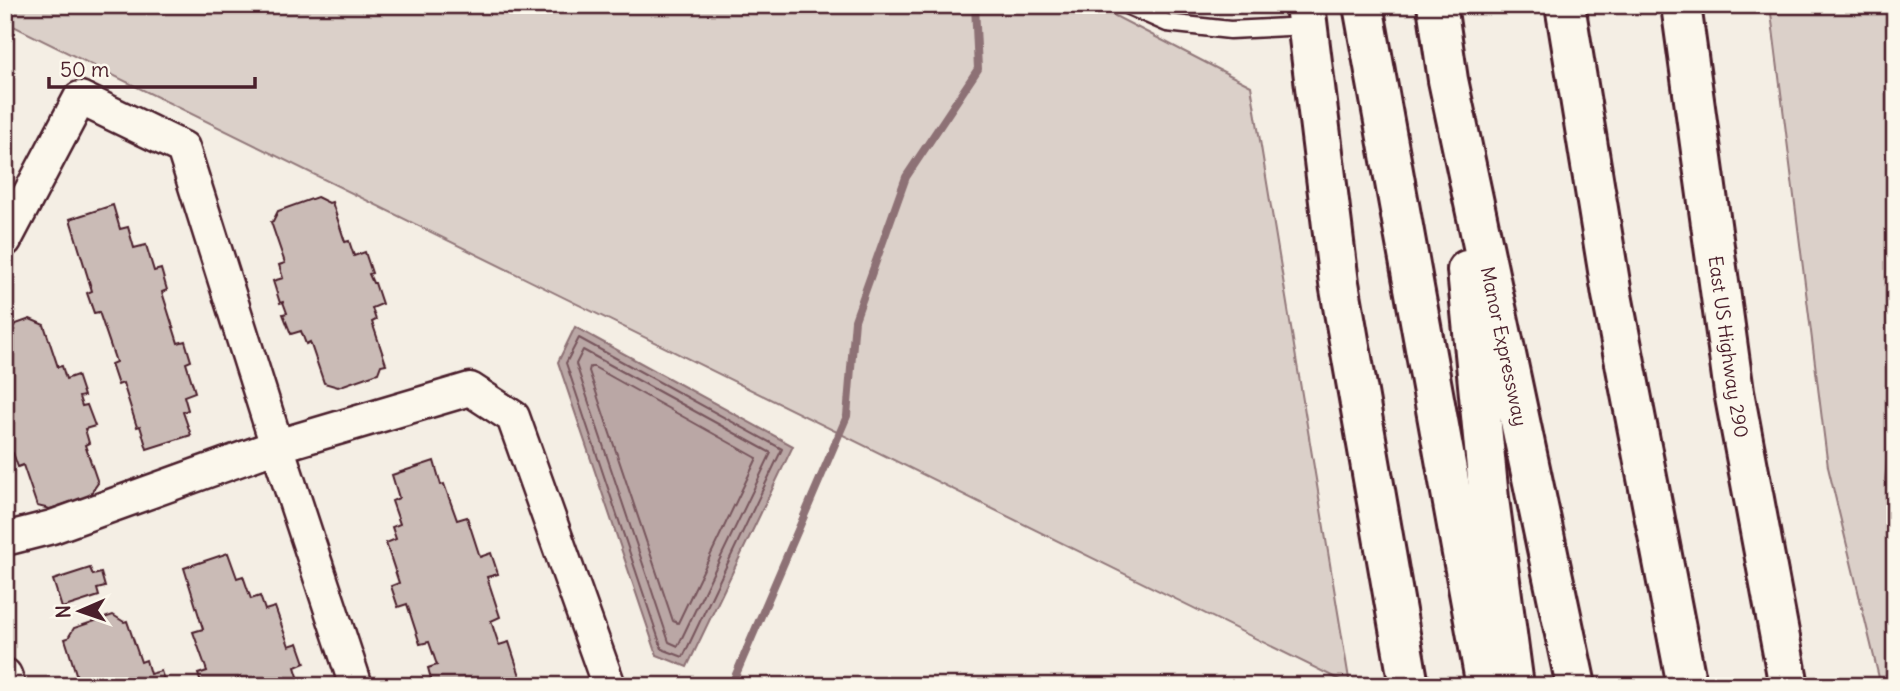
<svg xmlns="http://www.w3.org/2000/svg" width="1900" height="691" font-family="Delius,sans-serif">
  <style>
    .green { fill: #dbd0c9; stroke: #92787a; stroke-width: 2 }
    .water { fill: #baa7a5; stroke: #8d7174; stroke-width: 2 }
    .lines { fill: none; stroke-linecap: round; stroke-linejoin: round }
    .shore { stroke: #77555c; stroke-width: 2 }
    .stream { stroke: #8d7174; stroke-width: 8 }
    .building { fill: #cabbb6; stroke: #4a1f2b; stroke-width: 2 }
    .lane-casing { stroke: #4a1f2b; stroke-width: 21 }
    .street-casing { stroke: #4a1f2b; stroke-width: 37 }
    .secondary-casing { stroke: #4a1f2b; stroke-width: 44 }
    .highway-casing { stroke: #4a1f2b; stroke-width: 44 }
    .lane { stroke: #fbf7ec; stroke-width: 16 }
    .street { stroke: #fbf7ec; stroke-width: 32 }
    .secondary { stroke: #fbf7ec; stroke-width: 38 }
    .highway { stroke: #fbf7ec; stroke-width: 38 }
    .labels { text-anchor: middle; stroke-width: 7; stroke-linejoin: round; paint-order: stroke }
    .street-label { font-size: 19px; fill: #4a1f2b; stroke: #fbf7ec }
  </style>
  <rect width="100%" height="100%" fill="#f4eee4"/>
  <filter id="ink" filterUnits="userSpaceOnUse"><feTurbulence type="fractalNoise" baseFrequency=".0143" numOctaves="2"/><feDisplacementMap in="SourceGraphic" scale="14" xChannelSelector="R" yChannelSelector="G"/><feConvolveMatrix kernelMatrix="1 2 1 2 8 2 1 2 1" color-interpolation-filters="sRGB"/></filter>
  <g filter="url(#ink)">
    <!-- green -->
    <g class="green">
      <path d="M5,5h1089l157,81 99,599 -1345,-663z"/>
      <path d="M1770,5h125v681h-14l-53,-219z"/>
    </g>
    <!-- water -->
    <path class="water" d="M575,327l218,119 -106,221 -30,-12 -99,-293z"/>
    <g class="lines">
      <!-- shore -->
      <g class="shore">
        <path d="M579,338l203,111 -99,208 -21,-8 -96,-286z"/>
        <path d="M583,350l188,103 -93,193 -9,-4 -93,-278z"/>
        <path d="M590,367h4l163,91 -79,165 -5,-2 -84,-250z"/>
      </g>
      <!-- stream -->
      <g class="stream">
        <path d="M1895,413l-7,67 7,8"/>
        <path d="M731,686l116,-270 8,-96 51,-143 72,-108 -3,-64"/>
      </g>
    </g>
    <!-- building -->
    <g class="building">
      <path d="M317,197l12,6 3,-1 13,40 4,-1 5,15 11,-4 7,21 -3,1 4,9h2l7,21 -10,4 4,12 -4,2 14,42 -5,1 -3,8 -40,14 -14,-4 -14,-41 -4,2 -5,-13 -10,3 -8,-20 4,-1 -4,-11 -3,1 -7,-22 10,-3 -4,-13 6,-2 -14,-41 2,-1 5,-10z"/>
      <path d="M113,205l7,24 8,-2 6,21 12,-3 8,26 7,-2 6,21 -5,2 16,51 7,-2 6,20 -5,2 9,29 -11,4 4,14 -5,2 8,23 -44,14 -7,-23 -3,1 -14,-44 -5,2 -7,-21 5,-2 -17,-50 -5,1 -7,-20 5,-2 -22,-72z"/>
      <path d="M30,319l14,6 14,42 4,-1 4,13 11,-4 7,21 -5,1 3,9 5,-1 8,21 -10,3 4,14 -4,2 13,38 -9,13 -39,13 -13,-3 -14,-41 -5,2 -5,-14 -8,3v-128z"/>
      <path d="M434,461l7,24 3,-1 13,36 10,-3 13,40 11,-4 7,21 -11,3 13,40 -9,4 8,24 10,-3 13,40 11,-4 2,8h-102l-5,-18 9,-3 -8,-23 -9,2 -13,-40 -9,3 -7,-21 8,-3 -13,-40 10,-4 -4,-12 8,-3 -8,-23 7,-3 -7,-23z"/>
      <path d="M228,553l9,25 6,-2 8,23 9,-3 5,14 10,-3 14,39 9,-3 7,20 -10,4 6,19h-99l-4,-12 9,-3 -14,-39 10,-3 -19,-61z"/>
      <path d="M90,568l3,7 8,-2 4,14 -8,2 2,7 -37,12 -9,-28z"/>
      <path d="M113,615l11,7 3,-1 14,41 5,-2 4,14 11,-3 5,15h-90l-2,-4 4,-2 -13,-41 3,-1 6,-10z"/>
    </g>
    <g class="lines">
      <defs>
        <path id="lane" d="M1126,5l41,18 63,7 77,-4"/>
        <g id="street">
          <path d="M5,240l75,-142 103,50 94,298 79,240"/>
          <path d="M5,539l47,-12 225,-81 193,-57 43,28 96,269"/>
          <path d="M5,675l4,11"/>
        </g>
        <g id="secondary">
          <path d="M1305,5l34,278 70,403"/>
          <path id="s1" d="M1681,5l53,387 55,294"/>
        </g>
        <g id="highway">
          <path d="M1363,5l123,681"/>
          <path id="s2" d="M1437,5l11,75 128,606"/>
          <path d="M1565,5l47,290 75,391"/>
          <path d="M1467,270l22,229 25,187"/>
        </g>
      </defs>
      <!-- lane casing -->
      <use href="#lane" class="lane-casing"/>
      <!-- street casing -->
      <use href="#street" class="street-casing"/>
      <!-- secondary casing -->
      <use href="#secondary" class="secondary-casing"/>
      <!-- highway casing -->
      <use href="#highway" class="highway-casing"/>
      <!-- lane -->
      <use href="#lane" class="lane"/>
      <!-- street -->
      <use href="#street" class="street"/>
      <!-- secondary -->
      <use href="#secondary" class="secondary"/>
      <!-- highway -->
      <use href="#highway" class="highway"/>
    </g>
  </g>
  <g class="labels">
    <!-- street labels -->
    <g class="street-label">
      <text dy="7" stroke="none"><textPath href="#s2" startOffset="348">Manor Expressway</textPath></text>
      <text dy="7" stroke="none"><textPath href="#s1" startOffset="345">East US Highway 290</textPath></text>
    </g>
  </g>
  <!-- margin -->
  <rect width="1900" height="691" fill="none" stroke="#fbf7ec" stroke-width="28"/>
  <rect x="14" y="14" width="1872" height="663" fill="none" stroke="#4a1f2b" stroke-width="2.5" filter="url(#ink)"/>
  <!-- north arrow -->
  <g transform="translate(80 611) rotate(268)" stroke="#fbf7ec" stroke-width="5" paint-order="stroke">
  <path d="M0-5L12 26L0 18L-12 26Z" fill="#4a1f2b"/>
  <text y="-10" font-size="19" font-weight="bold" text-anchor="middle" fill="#4a1f2b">N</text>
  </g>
  <!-- scale -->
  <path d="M49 77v10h206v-10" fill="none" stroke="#4a1f2b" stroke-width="3.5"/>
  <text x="60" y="77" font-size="21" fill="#4a1f2b" stroke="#fbf7ec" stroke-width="5" paint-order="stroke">50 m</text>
</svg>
